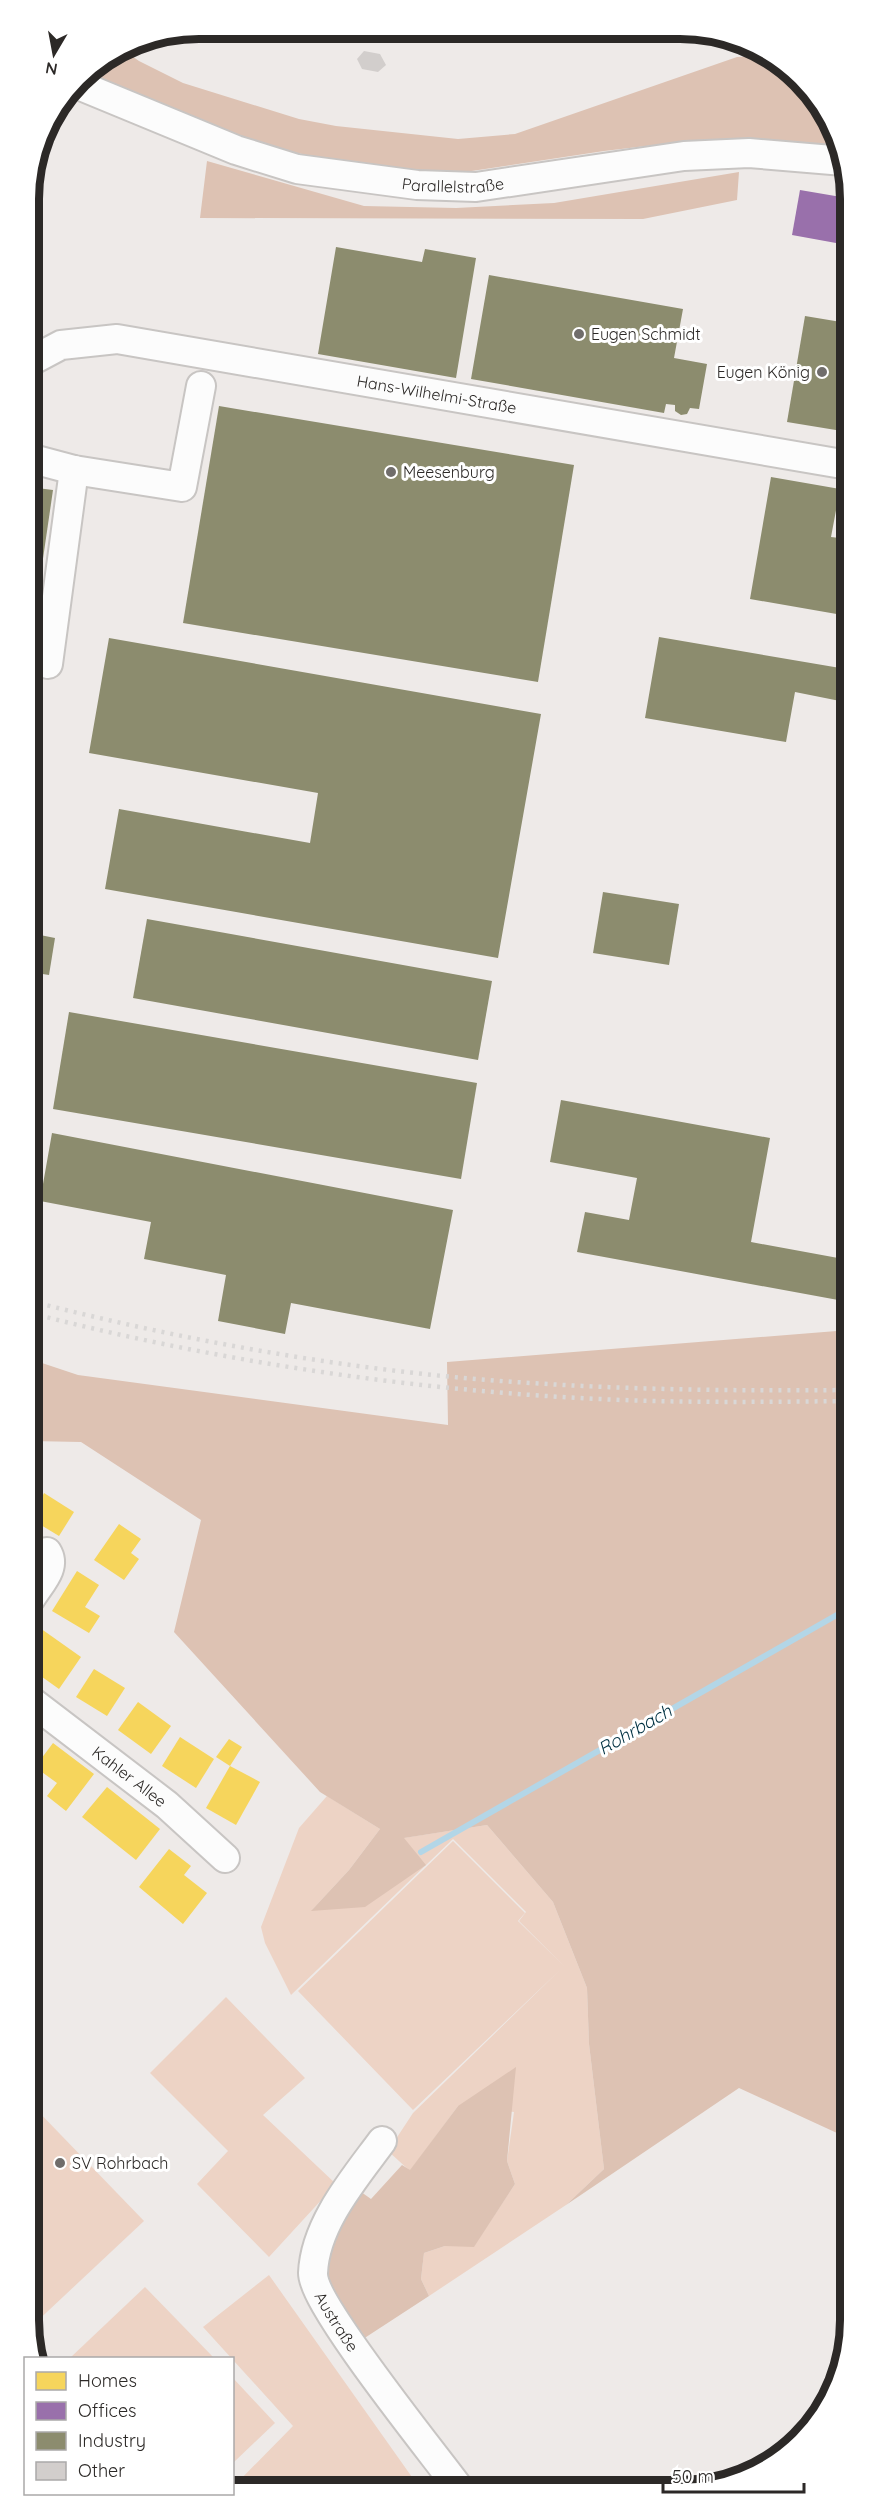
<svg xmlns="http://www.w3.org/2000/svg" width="879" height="2519" font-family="Quicksand,sans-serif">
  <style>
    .green { fill: #edd3c5 }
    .forest { fill: #ddc2b3 }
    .homes { fill: #f6d55c }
    .offices { fill: #9970ab }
    .industry { fill: #8c8c6e }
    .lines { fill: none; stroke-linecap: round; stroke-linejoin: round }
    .stream { stroke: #b3d6e7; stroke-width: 6 }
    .building { fill: #d2cecc }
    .minor-casing { stroke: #c8c5c3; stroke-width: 32 }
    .minor { stroke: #fcfcfc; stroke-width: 28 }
    .rail { stroke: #d9d7d6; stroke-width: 4.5; stroke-dasharray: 3 6; stroke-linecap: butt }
    .poi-dot { fill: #706d6b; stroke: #fff; stroke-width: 2 }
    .labels { text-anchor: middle; stroke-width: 6; stroke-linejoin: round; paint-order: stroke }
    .street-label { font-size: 16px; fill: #2c2927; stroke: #fff }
    .poi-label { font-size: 16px; fill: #2c2927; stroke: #fff; text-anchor: start }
    .water-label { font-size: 18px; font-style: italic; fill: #013142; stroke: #fff }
    .rim { fill: none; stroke: #2c2927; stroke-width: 8 }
  </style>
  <rect width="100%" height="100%" fill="#eeeae8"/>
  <!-- green -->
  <g class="green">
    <path d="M327,1796l53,33 -31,41 -37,40 113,-45 -22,-27 84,-13 66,77 34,86 2,56 15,125 -38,36 -137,91 -8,-17 3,-26 21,-7h29l41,-62 -8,-23 7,-49 -56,-6 -48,65 -22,-20 25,-38 148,-144 -148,141 -115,-119 155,-150 72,72 -7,8 46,45 -45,-45 7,-9 -73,-73 -162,156 -26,-52 -4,-16 38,-99z"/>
    <path d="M226,1997l79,81 -42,37 73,69 -67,73 -72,-73 31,-33 -78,-78z"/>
    <path d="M32,2105l112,116 -112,105z"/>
    <path d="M269,2275l150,212h-186l60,-61 -90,-99z"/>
    <path d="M145,2287l69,71h-144z"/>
    <path d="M233,2378l42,45 -42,40z"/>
  </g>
  <!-- forest -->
  <g class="forest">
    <path d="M122,49l17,12 44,22 116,36 37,7 122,13 57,-5 222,-77 21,-1 43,23 38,71 -116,-9h-34l-85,10 -139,21 -59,-1 -64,-8 -85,-19 -65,-25 -107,-47z"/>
    <path d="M207,161l157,45 92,2 98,-5 185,-31 -2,28 -94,19 -443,-1z"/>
    <path d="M849,1330l1,809 -111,-51 -173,117 38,-36 -15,-125 -2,-56 -34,-86 -66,-77 -83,13 22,27 -61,42 -54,4 38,-41 31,-41 -60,-37 -146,-160 27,-112 -120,-78 -50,-1 -1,-82 48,16 370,50 -1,-63z"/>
    <path d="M516,2067l-9,94 8,23 -41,63 -29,-1 -21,7 -3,26 8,17 -69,45 -31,-41 -5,-50 33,-61 14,10 31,-34 8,5 48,-64z"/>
  </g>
  <!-- homes -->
  <g class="homes">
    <path d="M44,1493l30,19 -15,24 -28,-17z"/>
    <path d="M119,1524l22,15 -10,14 8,6 -15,21 -30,-20z"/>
    <path d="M77,1571l22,14 -14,22 15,9 -11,17 -37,-22z"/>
    <path d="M40,1628l41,29 -22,32 -28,-20v-28z"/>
    <path d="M94,1669l31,19 -18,28 -31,-19z"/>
    <path d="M138,1702l33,24 -20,28 -33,-24z"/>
    <path d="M180,1737l34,22 -18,29 -34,-22z"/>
    <path d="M229,1739l13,8 -12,19 -14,-9z"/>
    <path d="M53,1743l41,31 -28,37 -19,-15 10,-13 -22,-16z"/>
    <path d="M230,1766l30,16 -24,43 -30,-17z"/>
    <path d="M107,1787l53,42 -24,31 -54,-43z"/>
    <path d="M169,1849l22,17 -7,9 23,18 -24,31 -44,-37z"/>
  </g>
  <!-- offices -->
  <path class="offices" d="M800,190l47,8v47l-55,-10z"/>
  <!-- industry -->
  <g class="industry">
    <path d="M336,247l86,15 3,-13 51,9 -20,120 -138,-24z"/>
    <path d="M489,275l194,34 -9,49 33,6 -8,45 -9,-1 -3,6 -6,1 -6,-4v-6l-9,-1 -2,9 -193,-34z"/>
    <path d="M805,316l42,7 1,109 -61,-10z"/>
    <path d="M219,406l355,59 -36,217 -355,-59z"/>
    <path d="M771,477l69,12 -9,48 17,2v77l-98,-17z"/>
    <path d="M29,487l24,3 -21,144 -2,-1z"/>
    <path d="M659,637l187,32 -6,32 -45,-9 -9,50 -141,-24z"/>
    <path d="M109,638l432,76 -43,244 -393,-69 14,-80 191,34 8,-50 -229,-40z"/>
    <path d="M603,892l76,12 -10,61 -76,-12z"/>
    <path d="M147,919l345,62 -14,79 -345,-62z"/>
    <path d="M30,933l25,5 -6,37 -19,-3z"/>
    <path d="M69,1012l408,71 -16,96 -408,-70z"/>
    <path d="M561,1100l209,38 -19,104 98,18v42l-272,-50 8,-40 44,8 8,-42 -87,-16z"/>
    <path d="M52,1133l401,77 -23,119 -139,-26 -6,31 -67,-13 8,-46 -82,-16 7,-37 -111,-21z"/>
  </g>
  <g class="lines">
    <!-- stream -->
    <path class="stream" d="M421,1852l428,-244"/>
  </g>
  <!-- building -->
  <path class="building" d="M364,51l16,3 6,11 -8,7 -16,-3 -5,-10z"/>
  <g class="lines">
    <defs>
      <g id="minor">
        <path id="s1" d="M76,84l160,66 61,19 120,16 59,2 208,-31 65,-3 95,8"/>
        <path id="s2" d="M29,362l32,-17 56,-6 731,126"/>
        <path d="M29,458l45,12 108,17 19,-101"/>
        <path d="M48,664l26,-194"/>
        <path d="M31,1598c9,-15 26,-30 16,-46"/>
        <path id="s3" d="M31,1701l136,104 58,53"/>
        <path id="s4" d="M382,2141c-28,38 -67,83 -69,132 -1,31 120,180 145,214"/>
      </g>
    </defs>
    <!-- minor casing -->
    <use href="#minor" class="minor-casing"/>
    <!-- minor -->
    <use href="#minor" class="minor"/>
    <!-- rail -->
    <g class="rail">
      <path d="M30,1301c164,42 333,72 501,82 106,7 212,8 318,7"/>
      <path d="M30,1313c186,48 378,77 569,86 83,4 167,3 250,2"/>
    </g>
  </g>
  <!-- markers -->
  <g class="poi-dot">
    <circle cx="579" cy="334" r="6"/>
    <circle cx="822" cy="372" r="6"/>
    <circle cx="391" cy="472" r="6"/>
    <circle cx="60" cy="2163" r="6"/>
  </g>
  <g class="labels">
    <!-- street labels -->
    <g class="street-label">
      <text dy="6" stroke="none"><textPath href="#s1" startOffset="394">Parallelstraße</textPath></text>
      <text dy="6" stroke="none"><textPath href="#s2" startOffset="417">Hans-Wilhelmi-Straße</textPath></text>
      <text dy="6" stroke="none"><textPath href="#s3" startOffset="124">Kahler Allee</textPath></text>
      <text dy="6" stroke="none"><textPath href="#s4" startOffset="206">Austraße</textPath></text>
    </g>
    <!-- poi labels -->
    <g class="poi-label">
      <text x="591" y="340">Eugen Schmidt</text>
      <text x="810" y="378" text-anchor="end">Eugen König</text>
      <text x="403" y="478">Meesenburg</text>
      <text x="72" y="2169">SV Rohrbach</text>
    </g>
    <!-- water labels -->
    <g class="water-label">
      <text transform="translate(635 1730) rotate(-30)" y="6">Rohrbach</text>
    </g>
  </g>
  <!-- crop -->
  <path d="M0 0H879V2519H0ZM199 39H680A160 160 0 0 1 840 199V2320A160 160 0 0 1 680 2480H199A160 160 0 0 1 39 2320V199A160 160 0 0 1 199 39Z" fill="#fff" fill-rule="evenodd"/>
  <path class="rim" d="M199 39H680A160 160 0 0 1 840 199V2320A160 160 0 0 1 680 2480H199A160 160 0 0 1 39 2320V199A160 160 0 0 1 199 39Z"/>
  <!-- legend -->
  <rect x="24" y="2357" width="210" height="138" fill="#ffffff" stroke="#aba9a9" stroke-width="1.5"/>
  <rect x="36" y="2372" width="30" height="18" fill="#f6d55c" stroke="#aba9a9" stroke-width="1.5"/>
  <text x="78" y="2387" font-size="18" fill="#2c2927">Homes</text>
  <rect x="36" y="2402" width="30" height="18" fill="#9970ab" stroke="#aba9a9" stroke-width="1.5"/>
  <text x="78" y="2417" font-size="18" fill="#2c2927">Offices</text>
  <rect x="36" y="2432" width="30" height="18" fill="#8c8c6e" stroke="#aba9a9" stroke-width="1.5"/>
  <text x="78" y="2447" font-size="18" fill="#2c2927">Industry</text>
  <rect x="36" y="2462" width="30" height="18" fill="#d2cecc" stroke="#aba9a9" stroke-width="1.5"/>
  <text x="78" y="2477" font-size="18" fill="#2c2927">Other</text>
  <!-- north arrow -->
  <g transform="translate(54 54) rotate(190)" stroke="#ffffff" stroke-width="4.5" paint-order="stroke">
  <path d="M0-4.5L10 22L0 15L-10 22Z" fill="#2c2927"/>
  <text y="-9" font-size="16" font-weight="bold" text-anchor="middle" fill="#2c2927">N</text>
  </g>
  <!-- scale -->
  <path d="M663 2483v9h141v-9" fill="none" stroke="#2c2927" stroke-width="3"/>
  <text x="672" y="2483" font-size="18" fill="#2c2927" stroke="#ffffff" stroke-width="4.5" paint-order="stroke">50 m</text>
</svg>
